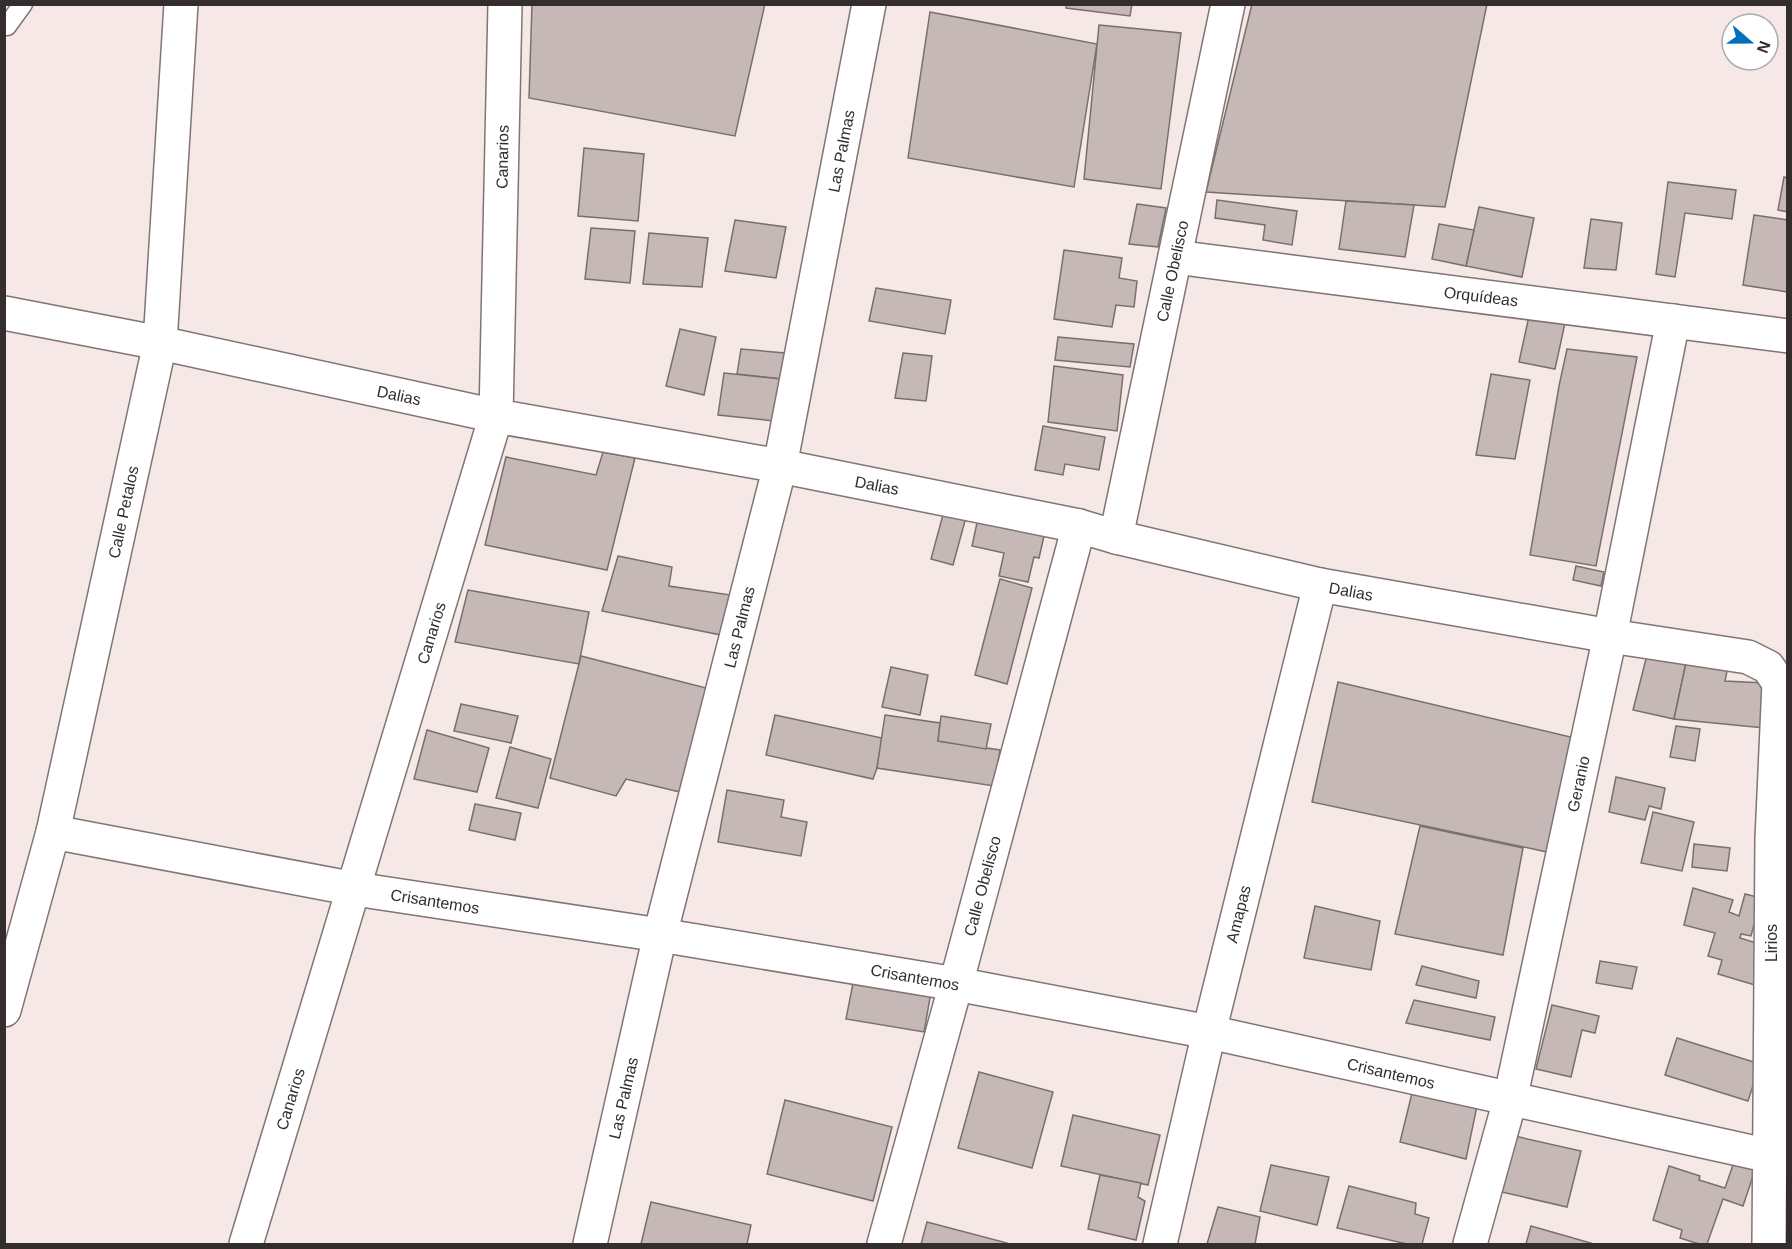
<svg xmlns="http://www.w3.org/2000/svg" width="1792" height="1249" font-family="Arial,sans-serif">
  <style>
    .building { fill: #c5b8b6; stroke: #7b6f6d; stroke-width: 1.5 }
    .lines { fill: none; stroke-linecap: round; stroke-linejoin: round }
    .lane-casing { stroke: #807572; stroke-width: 21 }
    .street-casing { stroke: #807572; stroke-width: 36 }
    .lane { stroke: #fff; stroke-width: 18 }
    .street { stroke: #fff; stroke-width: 33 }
    .labels { text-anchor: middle; stroke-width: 6; stroke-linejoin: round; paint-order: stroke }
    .street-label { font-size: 16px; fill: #332e2d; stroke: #fff }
  </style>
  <rect width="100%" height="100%" fill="#f6e8e6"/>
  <!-- building -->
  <g class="building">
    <path d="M532,4h233l-30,132 -206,-38z"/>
    <path d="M1066,4h66l-2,12 -64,-8z"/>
    <path d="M1252,4h235l-42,203 -239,-15z"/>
    <path d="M930,12l167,32 -23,143 -166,-29z"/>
    <path d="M1099,25l82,8 -20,156 -77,-10z"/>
    <path d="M584,148l60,6 -6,67 -60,-5z"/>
    <path d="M1784,177l4,1v34l-10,-2z"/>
    <path d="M1668,182l68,8 -4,29 -47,-6 -10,64 -19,-3z"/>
    <path d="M1217,200l80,11 -5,34 -29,-5 2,-15 -50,-7z"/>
    <path d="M1346,201l68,4 -9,52 -66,-8z"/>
    <path d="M1137,204l29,4 -8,39 -29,-3z"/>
    <path d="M1479,207l55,11 -12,59 -56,-11z"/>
    <path d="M1754,215l34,5v72l-45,-7z"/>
    <path d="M1591,219l31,4 -6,47 -32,-2z"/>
    <path d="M735,220l51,7 -10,51 -51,-7z"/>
    <path d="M1439,224l35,6 -8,36 -34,-7z"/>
    <path d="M591,228l44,3 -5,52 -45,-4z"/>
    <path d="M649,233l59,5 -6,49 -59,-3z"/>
    <path d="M1064,250l58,8 -3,20 18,3 -3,26 -18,-2 -4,22 -58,-8z"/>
    <path d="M876,288l75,12 -6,34 -76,-13z"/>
    <path d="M1529,316l36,7 -10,46 -36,-7z"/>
    <path d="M680,329l36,8 -12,58 -38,-9z"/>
    <path d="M1058,337l76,7 -4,23 -75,-7z"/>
    <path d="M741,349l44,4 -4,26 -44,-5z"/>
    <path d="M1567,349l70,8 -41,209 -66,-11 29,-169z"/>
    <path d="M903,353l29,3 -6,45 -31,-3z"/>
    <path d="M1054,366l69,9 -6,56 -69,-9z"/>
    <path d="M724,373l57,6 -6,42 -57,-6z"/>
    <path d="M1491,374l39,6 -15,79 -39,-4z"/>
    <path d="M1043,426l62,11 -6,33 -34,-6 -2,11 -28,-5z"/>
    <path d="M603,452l32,6 -28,112 -122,-25 21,-88 90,18z"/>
    <path d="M947,500l22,6 -16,59 -22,-6z"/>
    <path d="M980,509l67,14 -8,35 -5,-1 -6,25 -29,-6 5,-23 -32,-7z"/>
    <path d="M618,556l54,11 -3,19 62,9 -10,40 -119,-24z"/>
    <path d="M1576,566l28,6 -3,14 -28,-6z"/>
    <path d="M1000,579l32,9 -25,96 -32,-9z"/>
    <path d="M468,590l121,22 -10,52 -124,-22z"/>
    <path d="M1648,651l39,7 -13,61 -41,-9z"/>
    <path d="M581,656l129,33 -26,104 -58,-14 -10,17 -66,-18z"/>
    <path d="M1687,658l42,3 -4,20 40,2 -1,45 -90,-9z"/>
    <path d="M891,667l37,8 -8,40 -38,-8z"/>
    <path d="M1338,682l241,57 -32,113 -235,-50z"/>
    <path d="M461,704l57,12 -7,27 -57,-12z"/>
    <path d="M775,715l107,23 -5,30 -4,11 -107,-24z"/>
    <path d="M885,715l55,8 -2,18 62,9 -6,36 -117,-18z"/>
    <path d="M941,716l50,8 -5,25 -48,-8z"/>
    <path d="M1676,726l24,3 -5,32 -25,-4z"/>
    <path d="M427,730l62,18 -12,44 -63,-13z"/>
    <path d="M510,747l41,12 -13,49 -42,-10z"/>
    <path d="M1616,777l49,11 -4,21 -12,-3 -4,14 -36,-8z"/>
    <path d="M727,790l57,10 -3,17 26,5 -6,34 -83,-14z"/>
    <path d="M475,804l46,9 -6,27 -46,-10z"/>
    <path d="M1653,812l41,10 -12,49 -41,-8z"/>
    <path d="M1420,826l103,22 -20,107 -108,-21z"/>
    <path d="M1694,844l36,4 -3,23 -35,-4z"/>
    <path d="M1693,888l40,12 -4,12 10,4 6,-22 16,4 -10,38 -10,-2 -1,4 26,8 -11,39 -37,-11 4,-14 -14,-4 7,-23 -31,-8z"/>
    <path d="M1315,906l65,15 -9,49 -67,-12z"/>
    <path d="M1600,961l37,6 -5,22 -36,-6z"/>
    <path d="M1422,966l57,15 -3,17 -60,-13z"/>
    <path d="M854,978l77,14 -7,40 -78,-13z"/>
    <path d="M1414,1000l81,17 -5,23 -84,-17z"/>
    <path d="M1552,1005l47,11 -4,17 -13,-3 -11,47 -35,-8z"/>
    <path d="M1677,1038l83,26 -12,37 -83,-26z"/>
    <path d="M979,1072l74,20 -21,76 -74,-20z"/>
    <path d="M1414,1085l64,16 -12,58 -66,-17z"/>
    <path d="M785,1100l107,27 -19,74 -106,-27z"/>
    <path d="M1073,1115l87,20 -12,50 -87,-19z"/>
    <path d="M1510,1135l71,16 -14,56 -74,-17z"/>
    <path d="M1734,1162l21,8 -12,36 -20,-7 -16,45h-8l-19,-6 2,-8 -29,-10 16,-54 31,10 -1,4 26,8z"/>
    <path d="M1271,1165l58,12 -12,48 -57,-14z"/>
    <path d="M1100,1175l41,8 -3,14 7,4 -9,39 -48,-11z"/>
    <path d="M1349,1186l67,17 -1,11 14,4 -7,26h-15l-70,-16z"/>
    <path d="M651,1202l100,23 -4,19h-106z"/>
    <path d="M1218,1207l42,10 -5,27h-48z"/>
    <path d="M927,1222l80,21v1h-86z"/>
    <path d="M1531,1226l63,18h-68z"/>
  </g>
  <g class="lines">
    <defs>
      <path id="lane" d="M4,26h3l16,-22"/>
      <g id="street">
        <path d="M1175,257l613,79"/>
        <path d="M4,313l156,30 336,73 284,50 299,60 37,11 204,48 290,51 138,21 20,10 11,16 -7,156 -3,405"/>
        <path d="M1116,537l112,-533"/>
        <path d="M53,832l302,57 305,46 296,49 253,48 561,124"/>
        <path d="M4,1010l49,-178 107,-489 21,-339"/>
        <path d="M246,1244l250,-828 9,-412"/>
        <path d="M590,1244l70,-309 120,-469 89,-462"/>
        <path d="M884,1244l72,-260 123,-458"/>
        <path d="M1160,1244l49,-212 111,-447"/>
        <path d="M1470,1244l40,-144 100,-464 63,-315"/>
      </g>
    </defs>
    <!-- lane casing -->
    <use href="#lane" class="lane-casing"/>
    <!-- street casing -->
    <use href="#street" class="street-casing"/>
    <!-- lane -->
    <use href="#lane" class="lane"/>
    <!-- street -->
    <use href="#street" class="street"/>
  </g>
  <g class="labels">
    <!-- street labels -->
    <g class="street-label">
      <text transform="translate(841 151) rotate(-79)" y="6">Las Palmas</text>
      <text transform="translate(502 157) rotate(-89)" y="6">Canarios</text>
      <text transform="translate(1172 271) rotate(-78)" y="6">Calle Obelisco</text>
      <text transform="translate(1481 296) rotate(7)" y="6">Orquídeas</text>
      <text transform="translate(399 395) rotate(12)" y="6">Dalias</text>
      <text transform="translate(877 485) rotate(11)" y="6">Dalias</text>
      <text transform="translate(123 512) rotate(-78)" y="6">Calle Petalos</text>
      <text transform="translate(1351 591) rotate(10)" y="6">Dalias</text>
      <text transform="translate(739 627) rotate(-76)" y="6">Las Palmas</text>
      <text transform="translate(431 633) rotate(-73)" y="6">Canarios</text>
      <text transform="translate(1578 784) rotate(-78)" y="6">Geranio</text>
      <text transform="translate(982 886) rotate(-75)" y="6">Calle Obelisco</text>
      <text transform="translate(435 901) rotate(9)" y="6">Crisantemos</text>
      <text transform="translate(1238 914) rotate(-76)" y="6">Amapas</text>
      <text transform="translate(1771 943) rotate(-90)" y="6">Lirios</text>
      <text transform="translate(915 977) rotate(10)" y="6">Crisantemos</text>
      <text transform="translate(1391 1073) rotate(13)" y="6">Crisantemos</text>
      <text transform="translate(623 1098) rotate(-77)" y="6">Las Palmas</text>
      <text transform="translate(290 1099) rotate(-73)" y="6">Canarios</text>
    </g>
  </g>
  <!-- border -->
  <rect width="1792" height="1249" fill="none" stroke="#332e2d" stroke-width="12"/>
  <!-- north arrow -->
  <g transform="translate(1750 42) rotate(110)"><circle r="28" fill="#ffffff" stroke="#adabab" stroke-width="1.5"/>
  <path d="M0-4.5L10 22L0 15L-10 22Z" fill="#026fba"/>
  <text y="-9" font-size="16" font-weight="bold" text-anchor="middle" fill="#332e2d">N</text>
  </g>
</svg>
